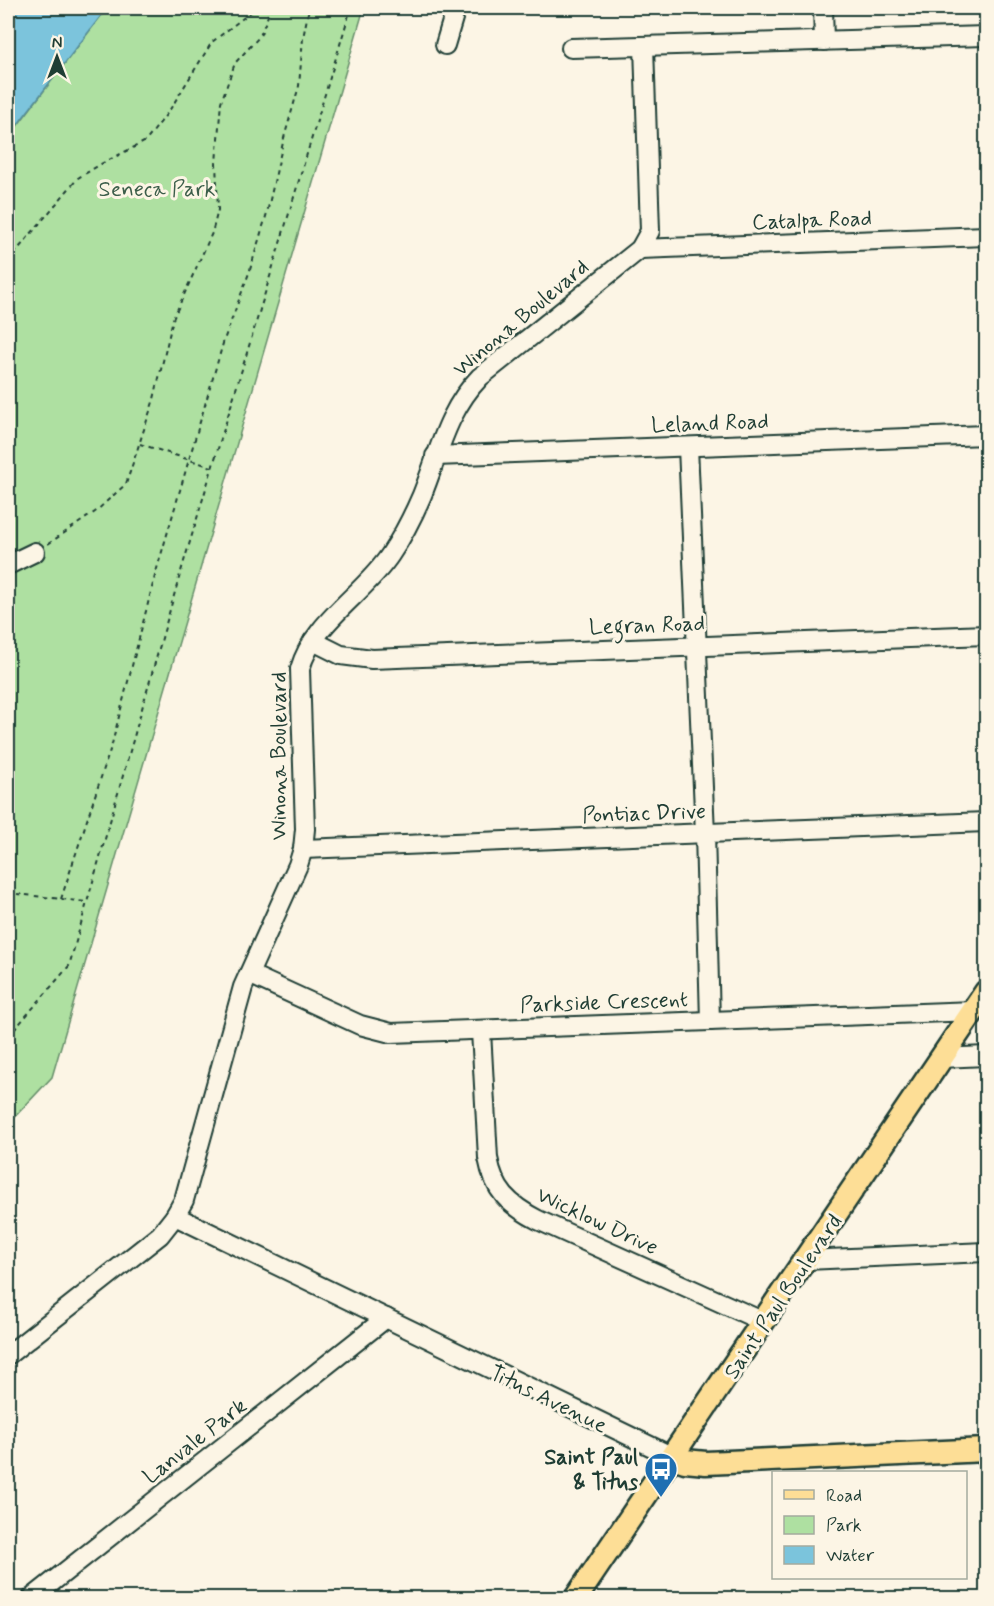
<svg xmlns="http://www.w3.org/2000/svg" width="994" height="1606" font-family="Mynerve,sans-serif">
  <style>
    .green { fill: #aee0a1; stroke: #668e6a; stroke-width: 1.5 }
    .water { fill: #7bc4dc; stroke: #568e99; stroke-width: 1.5 }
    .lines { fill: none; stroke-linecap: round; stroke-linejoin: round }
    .minor-casing { stroke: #1f3d34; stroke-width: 22 }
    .major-casing { stroke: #1f3d34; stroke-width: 27 }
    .path { stroke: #1f3d34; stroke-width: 2; stroke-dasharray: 4.5 4.5; stroke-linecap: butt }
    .minor { stroke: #fcf5e5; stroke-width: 18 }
    .major { stroke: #fdde96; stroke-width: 22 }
    .labels { text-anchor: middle; stroke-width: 6; stroke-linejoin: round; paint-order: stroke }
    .park-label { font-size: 22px; fill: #3c5e4a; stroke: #fcf5e5 }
    .street-label { font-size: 22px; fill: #1f3d34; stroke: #fcf5e5 }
    .poi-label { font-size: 22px; font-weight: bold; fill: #1f3d34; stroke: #fcf5e5; text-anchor: end }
  </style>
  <rect width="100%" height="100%" fill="#fcf5e5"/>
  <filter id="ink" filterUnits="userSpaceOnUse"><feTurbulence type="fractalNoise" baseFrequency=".0167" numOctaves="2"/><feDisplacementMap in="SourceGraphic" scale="12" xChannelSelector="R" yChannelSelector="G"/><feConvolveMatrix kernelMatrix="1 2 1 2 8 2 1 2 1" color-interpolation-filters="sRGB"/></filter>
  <g filter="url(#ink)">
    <!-- green -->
    <path class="green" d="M107,8h257l-312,1069 -44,47v-986z"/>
    <!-- water -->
    <path class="water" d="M8,8h99l-99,129z"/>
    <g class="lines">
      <defs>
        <g id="minor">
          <path d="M823,8l1,33"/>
          <path d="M445,45l11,-37"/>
          <path d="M571,48l415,-12"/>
          <path d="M640,249l346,-13"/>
          <path d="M688,447l17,386 5,188"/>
          <path d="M435,456l551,-21"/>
          <path d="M8,565l27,-13"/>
          <path d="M313,641l28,14 31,4 614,-24"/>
          <path d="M303,849l683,-27"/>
          <path d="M249,974l111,51 31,8 583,-22"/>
          <path d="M481,1031l7,127c6,33 21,47 50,62l226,102"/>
          <path d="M941,1058l45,-2"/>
          <path d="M175,1216l498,241"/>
          <path d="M806,1260l180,-8"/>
          <path d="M8,1355l152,-120 15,-19 9,-16 59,-213 55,-122 5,-16 2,-20 -5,-160c13,-47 64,-75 90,-114 13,-19 23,-39 32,-60 17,-42 25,-84 58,-118l160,-128 10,-18 -6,-185"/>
          <path d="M32,1598l354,-280"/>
        </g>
        <g id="major">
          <path d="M673,1457l12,4 21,2 280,-13"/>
          <path d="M576,1598l410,-606"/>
        </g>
      </defs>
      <!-- minor casing -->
      <use href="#minor" class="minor-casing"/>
      <!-- major casing -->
      <use href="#major" class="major-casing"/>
      <!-- path -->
      <g class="path">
        <path d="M8,261l70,-83 23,-14 45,-23 23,-30 43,-69 44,-34"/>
        <path d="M140,444l72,23"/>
        <path d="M48,544l47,-32 31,-28 28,-85 19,-80 39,-86 6,-23 -2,-47 5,-61 14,-39 25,-27 11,-28"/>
        <path d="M8,893l79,9"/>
        <path d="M61,899l51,-155 44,-172 68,-232 25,-67 18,-60 17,-75 15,-52 4,-48 6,-30"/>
        <path d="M8,1037l61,-71 110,-388 172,-570"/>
      </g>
      <!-- minor -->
      <use href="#minor" class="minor"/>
      <!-- major -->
      <use href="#major" class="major"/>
    </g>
  </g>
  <!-- icons -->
  <defs>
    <symbol id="bus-pin" viewBox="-11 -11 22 30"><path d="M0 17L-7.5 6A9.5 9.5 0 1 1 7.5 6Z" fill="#1f6fb2" stroke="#fcf5e5"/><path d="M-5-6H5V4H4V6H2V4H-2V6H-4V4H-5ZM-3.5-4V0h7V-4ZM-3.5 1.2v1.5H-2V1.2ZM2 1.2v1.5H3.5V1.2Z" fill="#fff"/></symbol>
  </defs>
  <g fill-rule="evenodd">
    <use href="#bus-pin" x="642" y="1450" width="38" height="52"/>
  </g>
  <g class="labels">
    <!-- park labels -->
    <g class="park-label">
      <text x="157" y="196">Seneca Park</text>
    </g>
    <!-- street labels -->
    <g class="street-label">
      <text transform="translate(812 219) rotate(-2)" y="8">Catalpa Road</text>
      <text transform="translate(520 317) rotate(-40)" y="8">Winona Boulevard</text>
      <text transform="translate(710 422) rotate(-2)" y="8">Leland Road</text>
      <text transform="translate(647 624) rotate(-2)" y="8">Legran Road</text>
      <text transform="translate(278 756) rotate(-90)" y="8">Winona Boulevard</text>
      <text transform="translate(644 812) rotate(-2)" y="8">Pontiac Drive</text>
      <text transform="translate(604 1001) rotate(-2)" y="8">Parkside Crescent</text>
      <text transform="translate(598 1220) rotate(25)" y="8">Wicklow Drive</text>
      <text transform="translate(782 1296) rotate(-56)" y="8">Saint Paul Boulevard</text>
      <text transform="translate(549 1398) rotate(26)" y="8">Titus Avenue</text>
      <text transform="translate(194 1440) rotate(-38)" y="8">Lanvale Park</text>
    </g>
    <!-- poi labels -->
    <g class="poi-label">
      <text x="638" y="1464">Saint Paul<tspan x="638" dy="25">&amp; Titus</tspan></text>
    </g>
  </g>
  <!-- margin -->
  <rect width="994" height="1606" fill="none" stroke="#fcf5e5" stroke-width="30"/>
  <rect x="15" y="15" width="964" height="1576" fill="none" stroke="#1f3d34" stroke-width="2" filter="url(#ink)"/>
  <!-- legend -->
  <rect x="772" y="1471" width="195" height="108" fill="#fcf5e5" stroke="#a4ab9e" stroke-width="1.5"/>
  <rect x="784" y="1490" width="30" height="9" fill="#fdde96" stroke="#a4ab9e" stroke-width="1.5"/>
  <text x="826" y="1501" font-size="18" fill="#1f3d34">Road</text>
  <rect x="784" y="1516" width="30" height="18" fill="#aee0a1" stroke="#a4ab9e" stroke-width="1.5"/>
  <text x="826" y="1531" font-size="18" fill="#1f3d34">Park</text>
  <rect x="784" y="1546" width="30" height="18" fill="#7bc4dc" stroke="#a4ab9e" stroke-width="1.5"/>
  <text x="826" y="1561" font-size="18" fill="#1f3d34">Water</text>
  <!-- north arrow -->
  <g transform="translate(57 57)" stroke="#fcf5e5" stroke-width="4.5" paint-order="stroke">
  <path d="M0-4.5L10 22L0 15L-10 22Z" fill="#1f3d34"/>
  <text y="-9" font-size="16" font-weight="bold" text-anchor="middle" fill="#1f3d34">N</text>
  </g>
</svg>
